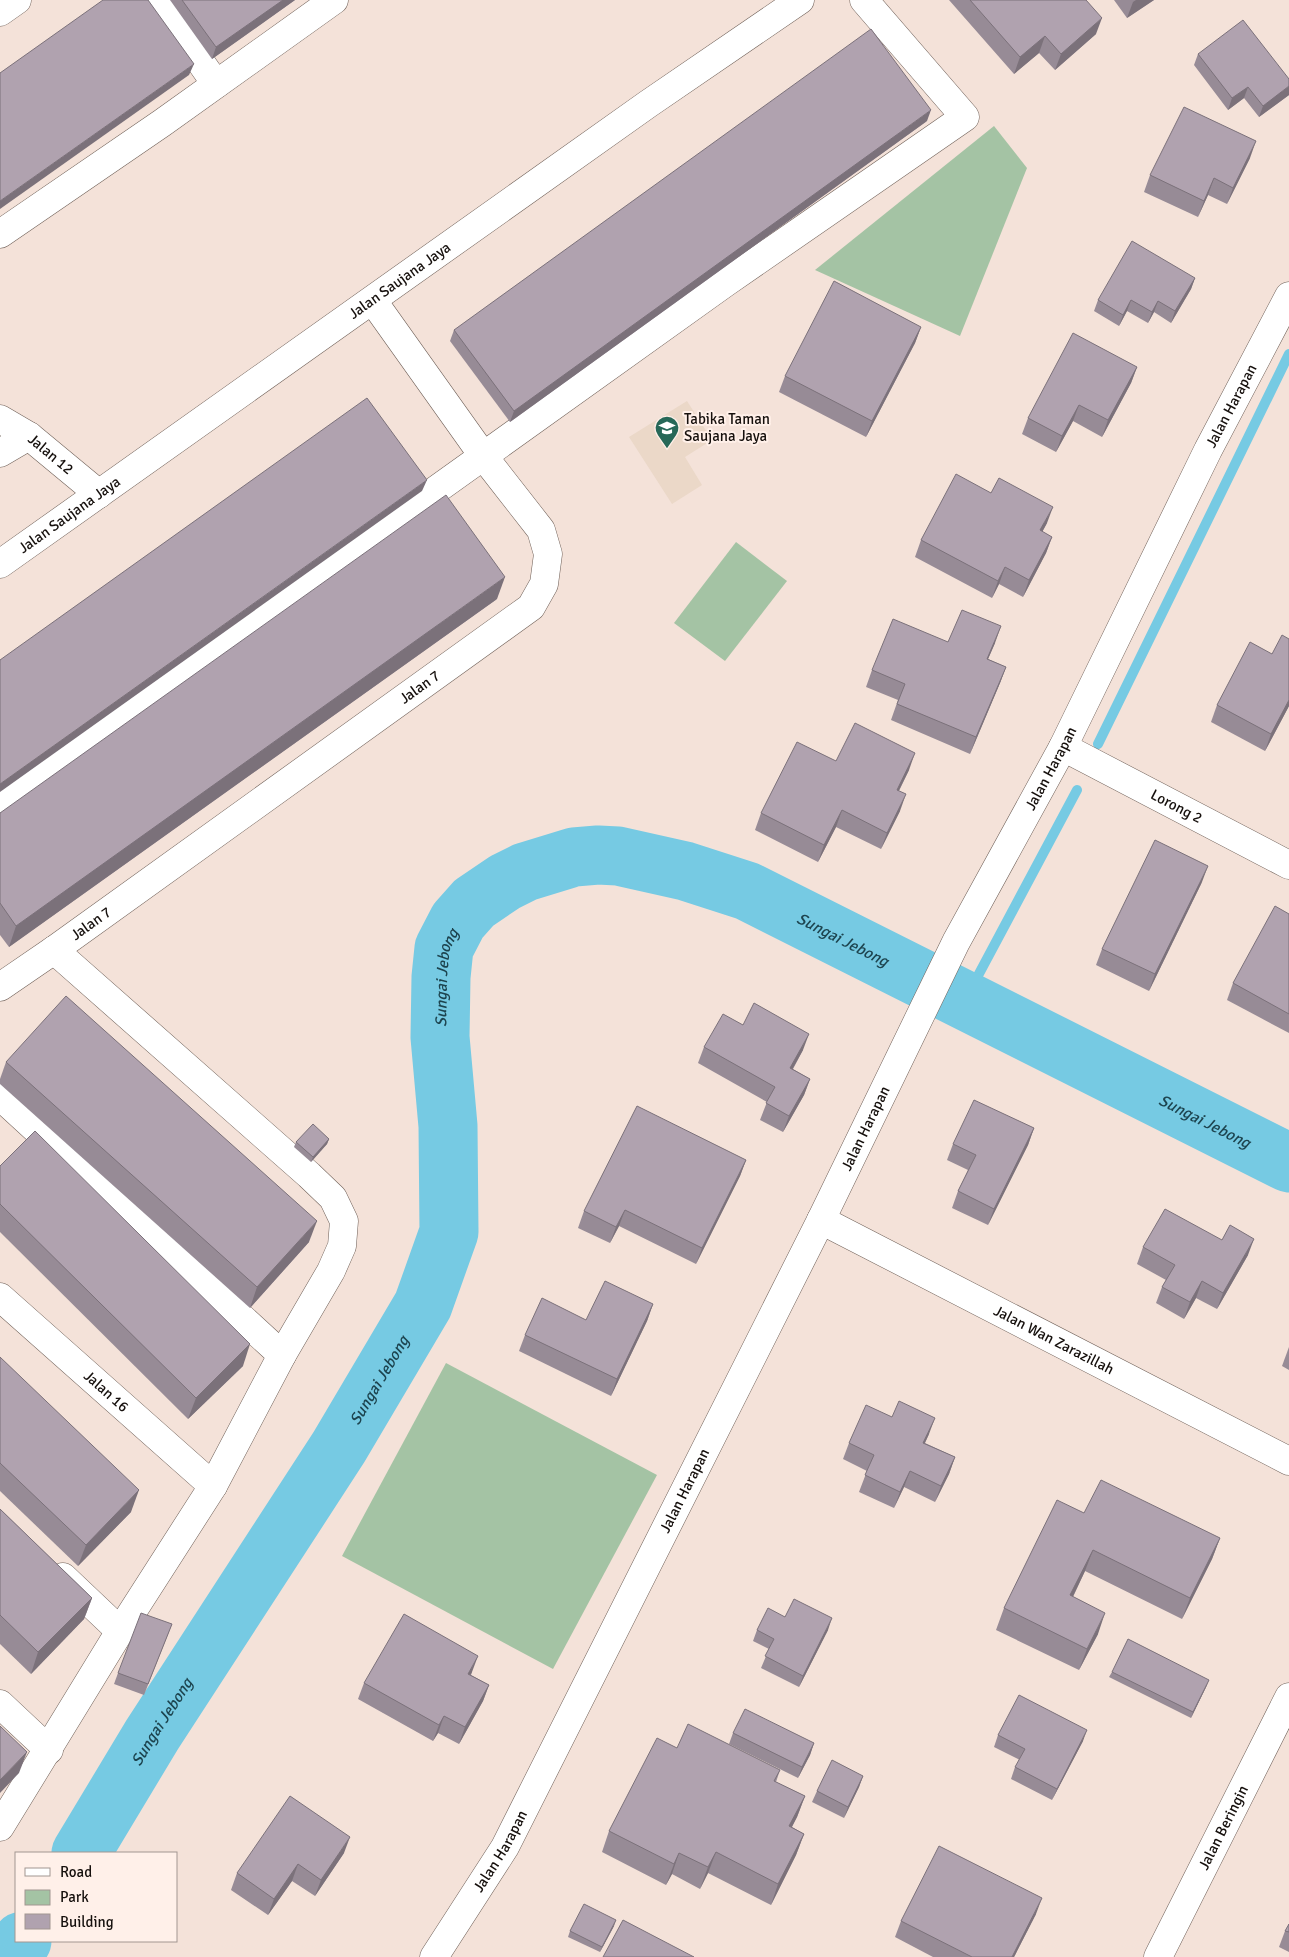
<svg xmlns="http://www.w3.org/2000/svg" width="1289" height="1957" font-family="Signika,sans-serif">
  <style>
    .education { fill: #ebd8c8 }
    .green { fill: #a4c3a4 }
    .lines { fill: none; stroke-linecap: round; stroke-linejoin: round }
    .stream { stroke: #76cae3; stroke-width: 10 }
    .river { stroke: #76cae3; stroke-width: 59 }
    .minor-casing { stroke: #706159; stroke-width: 29 }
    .major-casing { stroke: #706159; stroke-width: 29 }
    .minor { stroke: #fff; stroke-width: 28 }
    .major { stroke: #fff; stroke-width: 28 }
    .wall { fill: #978b96 }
    .shaded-wall { fill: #7b717a }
    .building { fill: #b0a2af; stroke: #7b717a }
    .labels { text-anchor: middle; stroke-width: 4; stroke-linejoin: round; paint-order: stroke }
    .street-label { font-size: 15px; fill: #16100d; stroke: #fff0e9 }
    .poi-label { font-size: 15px; fill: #16100d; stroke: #fff0e9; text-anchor: start }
    .water-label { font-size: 16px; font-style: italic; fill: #1d444f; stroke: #fff0e9 }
  </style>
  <rect width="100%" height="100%" fill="#f4e2d9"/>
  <!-- education -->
  <path class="education" d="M687,401l25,39 -27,17 17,28 -30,19 -43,-67z"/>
  <!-- green -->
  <g class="green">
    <path d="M994,126l33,42 -67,168 -145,-66z"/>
    <path d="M736,542l51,39 -62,80 -51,-38z"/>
    <path d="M446,1363l211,112 -104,194 -211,-113z"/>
  </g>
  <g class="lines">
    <!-- stream -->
    <g class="stream">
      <path d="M1098,744l191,-390"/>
      <path d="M965,1000l112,-210"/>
    </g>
    <!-- river -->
    <g class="river">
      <path id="s1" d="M81,1853l71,-118 187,-288 84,-142 26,-73 -1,-106 -8,-89 1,-60 3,-29 14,-27 16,-18 31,-21 20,-10 49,-15 24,-2 20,1 67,15 62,20 542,272"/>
      <path d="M9,1957l13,-16"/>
    </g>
    <defs>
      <g id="minor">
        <path d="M157,0l59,84"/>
        <path d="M0,12l17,-12"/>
        <path d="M0,234l162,-111 172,-123"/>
        <path id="s2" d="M0,419l29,17 70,58"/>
        <path d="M0,453l29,-17"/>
        <path id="s3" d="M1063,747l226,118"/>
        <path d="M0,802l725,-519 240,-166 -101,-117"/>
        <path id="s4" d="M0,987l54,-37 477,-343 13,-23 4,-30 -7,-24 -57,-73 -111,-156"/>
        <path d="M0,1096l282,259"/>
        <path id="s5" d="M821,1220l468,241"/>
        <path id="s6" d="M0,1297l213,189"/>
        <path d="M63,1577l57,54"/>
        <path d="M0,1704l49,46"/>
        <path d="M0,1827l120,-196 93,-145 69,-131 49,-84 11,-25 2,-25 -11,-23 -24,-23 -255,-225"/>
        <path id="s7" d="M434,1957l71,-110 316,-627 135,-278 107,-195 145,-297 81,-154"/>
        <path id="s8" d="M1158,1957l131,-260"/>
      </g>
      <g id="major">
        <path id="s9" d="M0,564l648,-460 152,-104"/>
      </g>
    </defs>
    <!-- minor casing -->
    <use href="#minor" class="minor-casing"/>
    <!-- major casing -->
    <use href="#major" class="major-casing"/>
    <!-- minor -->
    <use href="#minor" class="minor"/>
    <!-- major -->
    <use href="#major" class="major"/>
  </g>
  <!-- wall -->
  <g class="wall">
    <path d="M170,0h125l-83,59z"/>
    <path d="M949,0h137l10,34 -41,36 -16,-17 -25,21z"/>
    <path d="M1114,0h40l-27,18z"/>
    <path d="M1198,54l91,41 -30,22 -15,-19 -16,12 -34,-45z"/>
    <path d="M927,121l-417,301 -60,-81 4,-11z"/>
    <path d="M1250,158l-23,46 -19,-9 -10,22 -54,-25 6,-17z"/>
    <path d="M1195,278l-4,11 -20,34 -17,-11 -6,11 -21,-12 -8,15 -25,-15 4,-11z"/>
    <path d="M921,327l-6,16 -49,94 -87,-45 6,-16z"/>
    <path d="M1137,367l-6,16 -29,54 -29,-16 -17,31 -34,-18 6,-16z"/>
    <path d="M1047,523l-5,9 10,5 -6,16 -23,44 -24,-13 -7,14 -77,-41 6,-17z"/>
    <path d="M497,599l-488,348 -9,-12v-122z"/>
    <path d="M1289,639v67l-24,45 -54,-29 6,-17 55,-51z"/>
    <path d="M948,642l47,1 -7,16 18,8 -6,16 -30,71 -79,-34 7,-20 -32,-13 6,-17z"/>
    <path d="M836,761l73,9 -10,21 1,20 -19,38 -45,-22 -18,35 -63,-32 6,-17z"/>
    <path d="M1202,882l-53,109 -53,-26 6,-16z"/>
    <path d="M1289,914v119l-62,-33 6,-17z"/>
    <path d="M743,1025l60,25 -10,19 17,10 -6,16 -21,37 -23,-12 7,-18 -69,-39 6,-16z"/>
    <path d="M6,1062l303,180 -59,66 -250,-224v-5z"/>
    <path d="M1034,1128l-6,17 -40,80 -36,-17 6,-17 10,-21 -21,-10 6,-16z"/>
    <path d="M329,1139l-2,5 -16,18 -17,-15 2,-5z"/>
    <path d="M746,1160l-6,16 -44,88 -77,-38 -9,17 -32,-15 6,-17z"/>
    <path d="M0,1166l243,200 -55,53 -188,-187z"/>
    <path d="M1143,1247l105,8 -31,54 -21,-11 -12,21 -28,-16 6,-16 4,-7 -29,-16z"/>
    <path d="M653,1304l-6,17 -36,75 -92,-45 6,-16z"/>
    <path d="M1289,1347v23l-7,-4z"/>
    <path d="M0,1357l131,155 -53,54 -78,-75z"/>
    <path d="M929,1434l-4,9 30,14 -6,17 -14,28 -31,-15 -10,21 -35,-16 8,-21 -24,-12 6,-16z"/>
    <path d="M0,1509l92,89 -8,21 -53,55 -31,-30z"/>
    <path d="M1084,1513l136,25 -8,21 -30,60 -97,-48 -12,26 25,37 -19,36 -83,-40 8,-22z"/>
    <path d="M785,1617l43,13 -29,57 -38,-19 8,-19 -16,-8 4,-11z"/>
    <path d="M172,1624l-28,71 -30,-11 4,-11z"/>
    <path d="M472,1672l-1,3 18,10 -6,16 -24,43 -21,-11 -5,8 -75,-42 6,-16z"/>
    <path d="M1112,1672l95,13 -16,33 -82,-41z"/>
    <path d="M733,1733l81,10 -4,12 -12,23 -69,-34z"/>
    <path d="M998,1735l85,6 -31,59 -41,-21 4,-12 5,-7 -26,-13z"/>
    <path d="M677,1748l103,22 -4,12 29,14 -8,21 -5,10 12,7 -8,21 -25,50 -63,-32 -8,16 -28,-15 -6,11 -64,-33 7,-21z"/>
    <path d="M863,1776l-4,11 -15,31 -32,-16 5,-11z"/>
    <path d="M344,1853l-29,43 -23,-15 -24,34 -37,-25 6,-17z"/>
    <path d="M1036,1914l-22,43h-81l-38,-20 6,-16z"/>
    <path d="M1289,1924v28l-10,-5 6,-16z"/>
    <path d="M614,1926l-14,26 -32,-15 2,-6z"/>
  </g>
  <!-- shaded-wall -->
  <g class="shaded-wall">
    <path d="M283,0h12l-83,59 4,-12z"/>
    <path d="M1136,0h18l-27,18 6,-16z"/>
    <path d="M1102,18l-6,16 -41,36 6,-16z"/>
    <path d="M1045,36l-6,17 -25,21 6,-17z"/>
    <path d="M194,64l-5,11 -189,134v-8z"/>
    <path d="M1289,86v9l-30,22 4,-11z"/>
    <path d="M1248,87l-4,11 -16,12 4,-12z"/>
    <path d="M931,110l-4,11 -417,301 4,-11z"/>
    <path d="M1256,141l-6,17 -23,46 6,-16z"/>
    <path d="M1214,178l-6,17 -10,22 6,-16z"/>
    <path d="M1195,278l-4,11 -20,34 4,-12z"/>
    <path d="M1131,300l-4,11 -8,15 4,-11z"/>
    <path d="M1158,301l-4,11 -6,11 4,-11z"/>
    <path d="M921,327l-6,16 -49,94 6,-16z"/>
    <path d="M1137,367l-6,16 -29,54 6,-17z"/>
    <path d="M1079,405l-6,16 -17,31 6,-16z"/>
    <path d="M427,480l-5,11 -422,301v-8z"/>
    <path d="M1053,507l-6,16 -13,24 6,-17z"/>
    <path d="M1052,537l-6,16 -23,44 6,-17z"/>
    <path d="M1005,567l-6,17 -7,14 6,-17z"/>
    <path d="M505,577l-8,22 -488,348 7,-21z"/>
    <path d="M1001,626l-6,17 -14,32 6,-16z"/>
    <path d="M1006,667l-6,16 -30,71 6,-17z"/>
    <path d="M1289,700v6l-24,45 6,-17z"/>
    <path d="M915,753l-6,17 -18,36 6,-16z"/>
    <path d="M906,794l-6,17 -19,38 6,-16z"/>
    <path d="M842,810l-6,17 -18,35 6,-17z"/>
    <path d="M1208,866l-6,16 -53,109 6,-17z"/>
    <path d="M809,1034l-6,16 -19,34 6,-16z"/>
    <path d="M810,1079l-6,16 -21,37 6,-16z"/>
    <path d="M1034,1128l-6,17 -40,80 6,-16z"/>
    <path d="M329,1139l-2,5 -16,18 2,-5z"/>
    <path d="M746,1160l-6,16 -44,88 6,-16z"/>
    <path d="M625,1210l-6,16 -9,17 6,-16z"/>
    <path d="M317,1221l-8,21 -59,66 7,-21z"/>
    <path d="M1254,1239l-6,16 -31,54 6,-16z"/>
    <path d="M1202,1281l-6,17 -12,21 6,-17z"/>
    <path d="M653,1304l-6,17 -36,75 6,-17z"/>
    <path d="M250,1344l-7,22 -55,53 8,-21z"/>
    <path d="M935,1418l-6,16 -12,25 6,-16z"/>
    <path d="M955,1457l-6,17 -14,28 6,-16z"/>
    <path d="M910,1471l-6,16 -10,21 6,-16z"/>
    <path d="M139,1490l-8,22 -53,54 8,-21z"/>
    <path d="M1220,1538l-8,21 -30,60 8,-21z"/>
    <path d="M1093,1550l-8,21 -22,46 7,-22z"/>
    <path d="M92,1598l-8,21 -53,55 7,-22z"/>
    <path d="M1105,1613l-7,21 -19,36 8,-21z"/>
    <path d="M832,1618l-4,12 -29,57 4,-11z"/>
    <path d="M478,1656l-6,16 -10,18 6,-16z"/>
    <path d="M1209,1680l-2,5 -16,33 2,-6z"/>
    <path d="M489,1685l-6,16 -24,43 6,-17z"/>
    <path d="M444,1716l-6,17 -5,8 6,-16z"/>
    <path d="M1087,1730l-4,11 -31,59 5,-11z"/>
    <path d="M814,1743l-4,12 -12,23 4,-11z"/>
    <path d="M27,1752l-8,21 -19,20v-13z"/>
    <path d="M863,1776l-4,11 -15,31 4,-11z"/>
    <path d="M805,1796l-8,21 -16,30 8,-21z"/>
    <path d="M804,1834l-8,21 -25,50 7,-21z"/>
    <path d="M350,1837l-6,16 -29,43 6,-16z"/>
    <path d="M716,1852l-8,21 -8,16 8,-22z"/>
    <path d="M679,1853l-7,21 -6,11 8,-21z"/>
    <path d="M298,1864l-6,17 -24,34 6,-16z"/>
    <path d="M1042,1898l-6,16 -22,43h-2z"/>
    <path d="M616,1920l-2,6 -14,26 2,-5z"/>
  </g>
  <!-- building -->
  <g class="building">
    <path d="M103,0h45l46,64 -194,137v-128z"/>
    <path d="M182,0h101l-67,47z"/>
    <path d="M970,0h116l16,18 -41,36 -16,-18 -25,21z"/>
    <path d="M1243,20l46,59v7l-26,20 -15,-19 -16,11 -34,-44z"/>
    <path d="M871,29l60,81 -417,301 -60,-81z"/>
    <path d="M1184,107l72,34 -23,47 -19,-10 -10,23 -54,-26z"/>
    <path d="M1132,241l63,37 -20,33 -17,-10 -6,11 -21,-12 -8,15 -25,-15z"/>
    <path d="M834,281l87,46 -49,94 -87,-45z"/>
    <path d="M1073,333l64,34 -29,53 -29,-15 -17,31 -34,-18z"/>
    <path d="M367,398l60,82 -427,304v-124z"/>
    <path d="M956,474l35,19 8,-15 54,29 -13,23 12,7 -23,43 -24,-13 -7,14 -77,-41z"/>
    <path d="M446,495l59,82 -489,349 -16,-23v-90z"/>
    <path d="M962,610l39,16 -14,33 19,8 -30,70 -79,-33 8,-20 -33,-14 21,-51 55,23z"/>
    <path d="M1282,635l7,4v61l-18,34 -54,-29 33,-63 22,12z"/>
    <path d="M855,723l60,30 -18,37 9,4 -19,39 -45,-23 -18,35 -63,-32 36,-71 39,19z"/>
    <path d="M1155,840l53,26 -53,108 -53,-25z"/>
    <path d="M1275,906l14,8v100l-56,-31z"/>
    <path d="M66,996l251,225 -60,66 -251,-225z"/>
    <path d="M754,1003l55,31 -19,34 20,11 -21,37 -23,-13 9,-16 -71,-40 19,-33 20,11z"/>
    <path d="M974,1100l60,28 -40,81 -36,-18 18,-36 -23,-11z"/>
    <path d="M637,1106l109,54 -44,88 -77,-38 -9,17 -32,-16z"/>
    <path d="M313,1124l16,15 -16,18 -17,-15z"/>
    <path d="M35,1131l215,213 -54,54 -196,-194v-38z"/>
    <path d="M1165,1209l57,31 8,-15 24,14 -31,54 -21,-12 -12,21 -28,-15 13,-22 -32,-18z"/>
    <path d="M605,1281l48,23 -36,75 -92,-44 17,-37 44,22z"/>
    <path d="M0,1357l139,133 -53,55 -86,-82z"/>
    <path d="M899,1401l36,17 -12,25 32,14 -14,29 -31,-15 -10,21 -35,-17 9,-20 -25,-12 17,-38 26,12z"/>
    <path d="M1101,1480l119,58 -30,60 -97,-48 -23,45 35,18 -18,36 -83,-41 53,-108 27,13z"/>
    <path d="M0,1509l92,89 -54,54 -38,-37z"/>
    <path d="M794,1599l38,19 -29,58 -38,-20 9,-17 -17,-9 11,-22 17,9z"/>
    <path d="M141,1613l31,11 -24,60 -30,-11z"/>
    <path d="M404,1614l74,42 -10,18 21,11 -24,42 -21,-11 -5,9 -75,-42z"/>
    <path d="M1128,1639l81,41 -16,32 -81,-40z"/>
    <path d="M1019,1695l68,35 -30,59 -42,-22 10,-18 -27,-14z"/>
    <path d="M745,1709l69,34 -12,24 -69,-34z"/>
    <path d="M688,1724l92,46 -6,11 31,15 -16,30 15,8 -26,50 -62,-32 -8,15 -29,-14 -5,11 -65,-33 48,-93 20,10z"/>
    <path d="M0,1726l27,26 -27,28z"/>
    <path d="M832,1760l31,16 -15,31 -31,-16z"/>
    <path d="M290,1796l60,41 -29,43 -23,-16 -24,35 -37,-26z"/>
    <path d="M939,1846l103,52 -30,59h-40l-71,-36z"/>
    <path d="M584,1904l32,16 -14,27 -32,-16z"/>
    <path d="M623,1920l71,37h-91z"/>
    <path d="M1289,1924v8l-4,-1z"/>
  </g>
  <!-- icons -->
  <defs>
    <symbol id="school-pin" viewBox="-11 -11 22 30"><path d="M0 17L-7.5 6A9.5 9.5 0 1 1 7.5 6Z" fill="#276858" stroke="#fff0e9"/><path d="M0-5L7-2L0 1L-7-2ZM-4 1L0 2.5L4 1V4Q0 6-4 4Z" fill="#fff"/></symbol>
  </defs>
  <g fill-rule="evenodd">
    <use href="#school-pin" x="653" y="414" width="28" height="38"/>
  </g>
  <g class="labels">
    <!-- street labels -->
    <g class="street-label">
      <text dy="5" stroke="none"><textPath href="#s9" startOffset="490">Jalan Saujana Jaya</textPath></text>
      <text dy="5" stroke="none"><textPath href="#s7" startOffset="1745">Jalan Harapan</textPath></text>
      <text dy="5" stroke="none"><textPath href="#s2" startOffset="62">Jalan 12</textPath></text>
      <text dy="5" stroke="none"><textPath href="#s9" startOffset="85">Jalan Saujana Jaya</textPath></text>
      <text dy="5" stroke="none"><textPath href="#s4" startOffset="516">Jalan 7</textPath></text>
      <text dy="5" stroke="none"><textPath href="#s7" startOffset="1340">Jalan Harapan</textPath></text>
      <text dy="5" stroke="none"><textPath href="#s3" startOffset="128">Lorong 2</textPath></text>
      <text dy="5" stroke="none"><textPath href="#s4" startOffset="111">Jalan 7</textPath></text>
      <text dy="5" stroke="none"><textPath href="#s7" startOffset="935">Jalan Harapan</textPath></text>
      <text dy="5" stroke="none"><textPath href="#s5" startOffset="262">Jalan Wan Zarazillah</textPath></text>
      <text dy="5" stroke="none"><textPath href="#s6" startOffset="142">Jalan 16</textPath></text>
      <text dy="5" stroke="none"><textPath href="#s7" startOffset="530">Jalan Harapan</textPath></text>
      <text dy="5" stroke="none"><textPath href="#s8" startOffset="145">Jalan Beringin</textPath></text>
      <text dy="5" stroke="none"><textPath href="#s7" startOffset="125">Jalan Harapan</textPath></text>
    </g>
    <!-- poi labels -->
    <g class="poi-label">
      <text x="684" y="424">Tabika Taman<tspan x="684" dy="17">Saujana Jaya</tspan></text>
    </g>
    <!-- water labels -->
    <g class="water-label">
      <text dy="6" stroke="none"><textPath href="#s1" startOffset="1459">Sungai Jebong</textPath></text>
      <text dy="6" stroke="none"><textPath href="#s1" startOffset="979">Sungai Jebong</textPath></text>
      <text dy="6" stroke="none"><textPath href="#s1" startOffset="1864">Sungai Jebong</textPath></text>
      <text dy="6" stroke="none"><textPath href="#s1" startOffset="559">Sungai Jebong</textPath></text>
      <text dy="6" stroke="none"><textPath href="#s1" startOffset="154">Sungai Jebong</textPath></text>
    </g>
  </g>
  <!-- legend -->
  <rect x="15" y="1852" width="162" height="90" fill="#fff0e9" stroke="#a29691"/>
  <rect x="25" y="1868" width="25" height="8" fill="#ffffff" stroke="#a29691"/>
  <text x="60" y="1877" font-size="15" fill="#16100d">Road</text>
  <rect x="25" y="1890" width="25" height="15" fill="#a4c3a4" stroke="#a29691"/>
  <text x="60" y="1902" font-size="15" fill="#16100d">Park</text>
  <rect x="25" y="1914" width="25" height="15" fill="#b0a2af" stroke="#a29691"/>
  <text x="60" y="1927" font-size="15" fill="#16100d">Building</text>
</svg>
